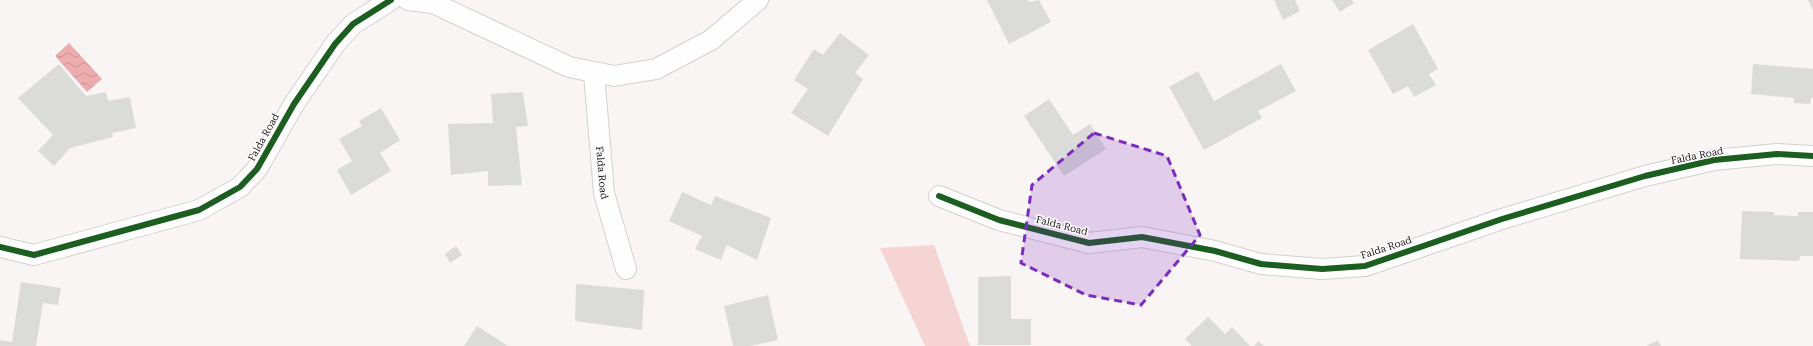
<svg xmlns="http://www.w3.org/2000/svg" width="1813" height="346" font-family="'Roboto Serif',serif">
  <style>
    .pitch { fill: #f6d4d4 }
    .water { fill: url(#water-waves) }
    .building { fill: #dbdcd9 }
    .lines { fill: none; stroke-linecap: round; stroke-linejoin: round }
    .minor-casing { stroke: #d7cfcf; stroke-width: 22 }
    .minor { stroke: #fefefe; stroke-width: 20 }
    .cycleway-casing { stroke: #fff; stroke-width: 8 }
    .cycleway { stroke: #1b5e20; stroke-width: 6 }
    .marked { fill: #7b2cbf; fill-opacity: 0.2; stroke: #7b2cbf; stroke-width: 3; stroke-dasharray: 8 5; stroke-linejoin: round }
    .labels { text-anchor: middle; stroke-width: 3; stroke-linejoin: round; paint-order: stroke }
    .street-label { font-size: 10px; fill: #1f1616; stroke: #fff }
  </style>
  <defs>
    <pattern id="water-waves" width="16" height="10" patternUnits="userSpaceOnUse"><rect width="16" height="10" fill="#edacad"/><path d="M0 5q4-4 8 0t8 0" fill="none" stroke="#cb9394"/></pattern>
  </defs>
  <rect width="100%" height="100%" fill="#faf5f5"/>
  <!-- pitch -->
  <path class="pitch" d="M934,245l36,101h-45l-45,-98z"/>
  <!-- water -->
  <path class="water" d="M69,43l33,36 -15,13 -32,-36z"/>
  <!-- building -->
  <g class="building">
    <path d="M987,0h41l1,2 10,-2 12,22 -42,22z"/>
    <path d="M1274,0h21l5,11 -17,9z"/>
    <path d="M1332,0h20l2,3 -14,9z"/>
    <path d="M1808,0h5v11z"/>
    <path d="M1413,24l25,45 -9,5 7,11 -22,12 -6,-11 -15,8 -25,-44z"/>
    <path d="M840,33l29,22 -14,18 8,6 -35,57 -37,-23 17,-24 -14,-9 20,-31 9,6z"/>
    <path d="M59,64l27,32 20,-4 2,9 22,-4 6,31 -24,5 1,4 -43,11 -16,18 -16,-15 15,-16 -35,-37z"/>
    <path d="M1281,64l15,27 -38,20 4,7 -58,32 -35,-63 29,-16 16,30z"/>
    <path d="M1753,64l60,5v29h-2l-1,6 -17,-1 1,-5 -43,-4z"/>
    <path d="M523,92l5,34 -12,1 6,58 -34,1v-15l-37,4 -3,-51 45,-1 -2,-29z"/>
    <path d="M1049,99l24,36 17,-11 16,25 -42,27 -40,-60z"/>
    <path d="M381,108l19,32 -20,13 11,18 -40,24 -14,-25 15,-9 -13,-22 23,-13 -3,-5z"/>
    <path d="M682,192l29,13 4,-9 56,22 -14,42 -30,-15 -6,15 -26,-11 7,-13 -33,-15z"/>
    <path d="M1742,211l32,1v3l24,1v-4h15v44h-13l-1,5 -59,-2z"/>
    <path d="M456,246l6,9 -12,8 -5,-9z"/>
    <path d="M1011,276v43h20v26h-53v-68z"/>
    <path d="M21,282l40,6 -3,17 -15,-2 -7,43h-36v-6l12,2z"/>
    <path d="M576,284l68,6 -2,40 -67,-9z"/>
    <path d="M768,295l10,45 -28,6h-17l-9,-40z"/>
    <path d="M1208,317l17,17 7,-7 18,19h-58l-7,-7z"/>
    <path d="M477,326l31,20h-44z"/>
    <path d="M1658,340l3,6h-15z"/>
    <path d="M1258,341l6,5h-10z"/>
  </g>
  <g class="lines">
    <defs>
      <g id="minor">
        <path d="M408,0l25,3 136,64 45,9 42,-7 55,-29 47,-40"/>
        <path id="s1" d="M594,73l10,120 22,76"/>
        <path d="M939,196l60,24 90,23 53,-6 73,14 46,13 61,5 43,-3 137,-47 143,-43 69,-16 63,-6 36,2"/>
        <path d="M0,247l34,8 165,-45 41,-23 17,-18 37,-65 41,-60 18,-20 38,-24"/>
      </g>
    </defs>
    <!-- minor casing -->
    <use href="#minor" class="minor-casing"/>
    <!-- minor -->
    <use href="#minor" class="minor"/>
    <defs>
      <g id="cycleway">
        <path d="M939,196l60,24 90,23 53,-6 73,14 46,13 61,5 43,-3 137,-47 143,-43 69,-16 63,-6 36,2"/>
        <path d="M0,247l34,8 165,-45 41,-23 17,-18 37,-65 41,-60 18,-20 38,-24"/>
      </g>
    </defs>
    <!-- cycleway casing -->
    <use href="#cycleway" class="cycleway-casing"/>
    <!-- cycleway -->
    <use href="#cycleway" class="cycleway"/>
  </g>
  <!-- marked area -->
  <path class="marked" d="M1094,133l73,23 33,79 -59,70 -55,-10 -65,-32 11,-78z"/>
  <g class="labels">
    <!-- street labels -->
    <g class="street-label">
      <text transform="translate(263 137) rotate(-61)" y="4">Falda Road</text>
      <text transform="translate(1697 155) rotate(-11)" y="4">Falda Road</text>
      <text dy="4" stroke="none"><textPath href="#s1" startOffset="100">Falda Road</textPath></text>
      <text transform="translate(1062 225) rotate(14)" y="4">Falda Road</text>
      <text transform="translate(1386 247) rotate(-18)" y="4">Falda Road</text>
    </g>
  </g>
</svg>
